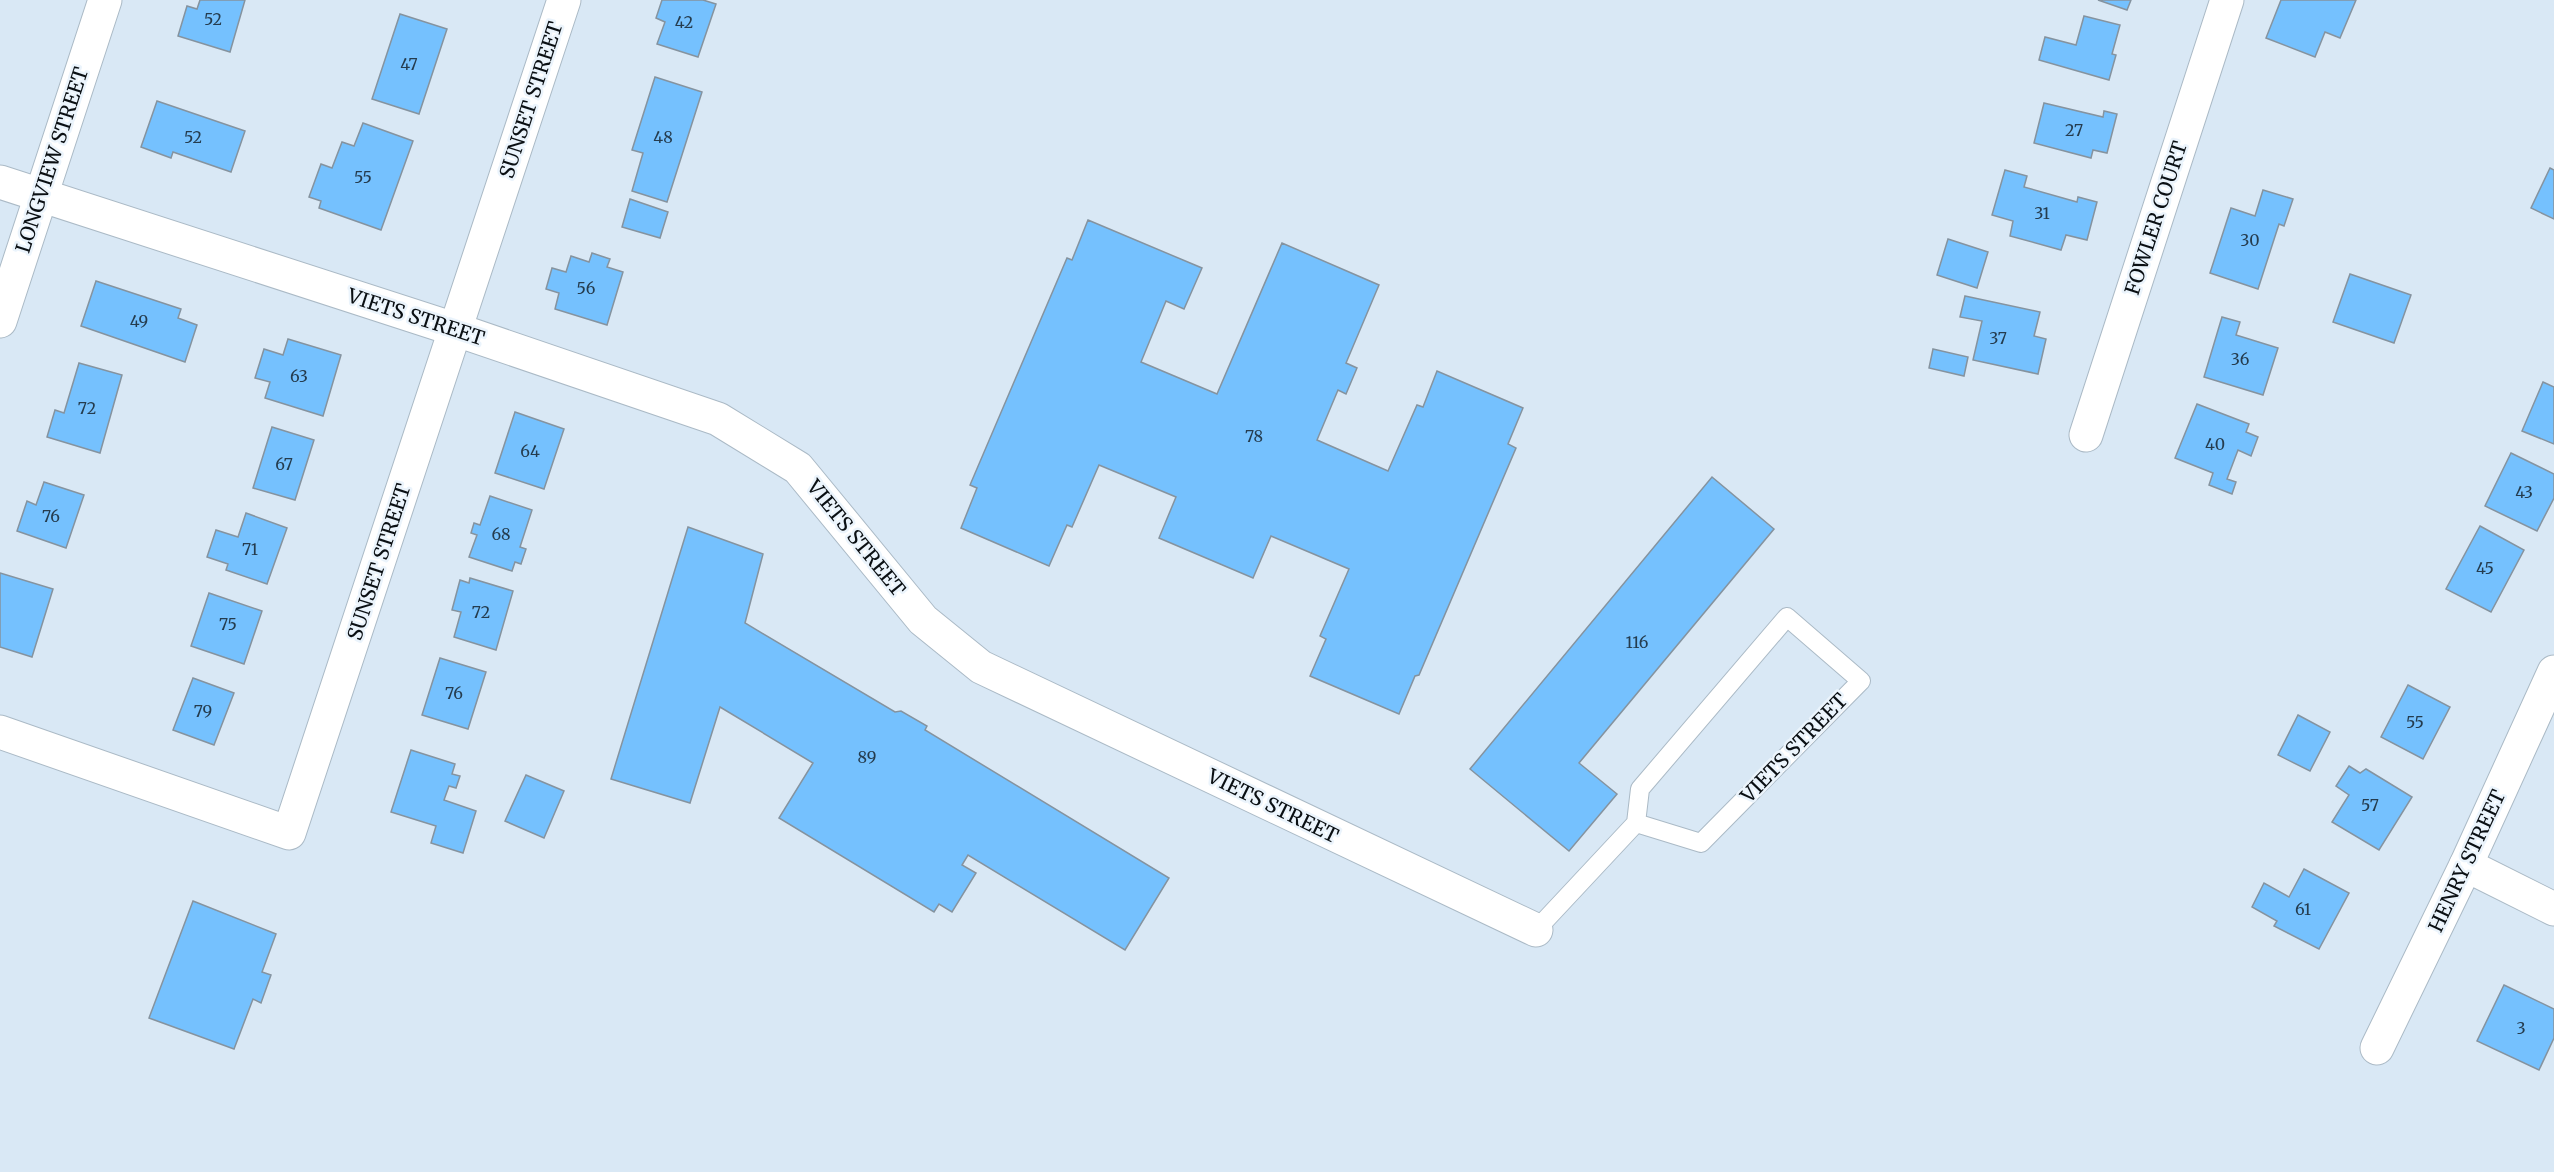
<svg xmlns="http://www.w3.org/2000/svg" width="2554" height="1172" font-family="Merriweather,serif">
  <style>
    .building { fill: #75c1fe; stroke: #85939f; stroke-width: 1.5 }
    .lines { fill: none; stroke-linecap: round; stroke-linejoin: round }
    .lane-casing { stroke: #abbac6; stroke-width: 20 }
    .street-casing { stroke: #abbac6; stroke-width: 35 }
    .lane { stroke: #fff; stroke-width: 18 }
    .street { stroke: #fff; stroke-width: 33 }
    .labels { text-anchor: middle; stroke-width: 5; stroke-linejoin: round; paint-order: stroke }
    .number-label { font-size: 16px; fill: #253c4e }
    .street-label { font-size: 20px; fill: #0a0f13; stroke: #ebf4fc }
  </style>
  <rect width="100%" height="100%" fill="#d9e8f5"/>
  <!-- building -->
  <g class="building">
    <path d="M200,0h45l-15,52 -52,-16 9,-30 10,3z"/>
    <path d="M662,0h41l13,4 -18,53 -41,-13 8,-22 -9,-4z"/>
    <path d="M2098,0h33l-4,10z"/>
    <path d="M2281,0h75l-16,38 -15,-6 -10,25 -49,-19z"/>
    <path d="M400,14l47,15 -28,85 -47,-15z"/>
    <path d="M2084,16l36,9 -8,29 4,1 -7,25 -70,-20 6,-23 31,8z"/>
    <path d="M655,77l47,15 -35,110 -35,-11 11,-38 -11,-3z"/>
    <path d="M157,101l88,30 -14,41 -58,-20 -2,6 -30,-11z"/>
    <path d="M2044,103l59,14 1,-6 13,3 -10,39 -14,-3 -2,8 -57,-15z"/>
    <path d="M363,123l50,18 -32,89 -62,-22 2,-7 -12,-4 12,-33 11,4 10,-26 12,4z"/>
    <path d="M2550,168l4,2v49l-23,-11z"/>
    <path d="M2005,170l22,6 -3,11 53,15 1,-5 19,5 -10,38 -21,-5 -5,15 -51,-14 3,-15 -21,-6z"/>
    <path d="M2263,190l30,9 -9,27 -5,-2 -21,65 -48,-16 21,-65 24,8z"/>
    <path d="M630,199l38,13 -8,26 -38,-11z"/>
    <path d="M1088,220l114,48 -18,41 -18,-8 -25,61 76,32 65,-151 97,42 -33,78 11,5 -11,26 -8,-4 -21,50 71,31 29,-66 6,2 14,-36 86,37 -15,36 8,4 -97,227 -4,1 -16,38 -89,-38 16,-37 -6,-3 29,-67 -78,-33 -18,42 -94,-40 17,-41 -77,-32 -27,62 -5,-2 -18,41 -88,-38 16,-40 -7,-3 97,-227 5,2z"/>
    <path d="M1948,239l40,13 -11,36 -40,-13z"/>
    <path d="M592,253l18,6 -3,8 16,5 -16,53 -52,-16 4,-16 -13,-4 6,-21 14,4 5,-16 18,6z"/>
    <path d="M2350,274l61,21 -17,48 -61,-21z"/>
    <path d="M96,281l85,28 -3,9 19,7 -12,37 -104,-36z"/>
    <path d="M1965,296l75,16 -6,24 12,3 -8,35 -65,-14 9,-39 -22,-4z"/>
    <path d="M2222,317l18,5 -4,13 42,13 -15,47 -59,-18z"/>
    <path d="M288,339l53,16 -18,61 -58,-18 5,-16 -15,-4 9,-29 19,6z"/>
    <path d="M1933,349l35,8 -4,19 -35,-8z"/>
    <path d="M79,363l43,12 -22,78 -53,-16 8,-27 9,3z"/>
    <path d="M2543,382l11,5v57l-32,-13z"/>
    <path d="M2197,404l52,20 -3,8 12,5 -7,19 -13,-6 -11,29 9,3 -4,12 -23,-9 4,-12 -38,-15z"/>
    <path d="M515,412l49,17 -20,60 -49,-16z"/>
    <path d="M272,427l42,13 -19,60 -42,-12z"/>
    <path d="M2511,453l43,21v24l-17,33 -52,-25z"/>
    <path d="M1712,477l62,52 -195,234 38,31 -48,57 -99,-82z"/>
    <path d="M44,482l40,13 -18,53 -49,-17 10,-30 9,4z"/>
    <path d="M490,496l42,14 -12,37 6,2 -5,15 -6,-2 -3,9 -43,-14 8,-22 -6,-2 3,-10 6,2z"/>
    <path d="M246,513l41,15 -20,56 -41,-14 2,-6 -21,-7 9,-27 22,7z"/>
    <path d="M2480,526l44,24 -33,62 -45,-23z"/>
    <path d="M688,527l75,27 -18,69 150,89 6,-1 26,15 -2,4 244,148 -44,72 -157,-95 -6,10 14,8 -24,39 -13,-8 -5,8 -155,-94 34,-55 -93,-56 -30,96 -79,-24z"/>
    <path d="M0,573l53,16 -21,68 -32,-10z"/>
    <path d="M470,578l43,13 -17,59 -42,-13 7,-25 -9,-2 8,-30 9,3z"/>
    <path d="M209,593l53,18 -18,53 -53,-18z"/>
    <path d="M440,658l46,14 -18,57 -46,-14z"/>
    <path d="M193,678l41,15 -20,52 -41,-15z"/>
    <path d="M2408,685l42,22 -27,52 -42,-22z"/>
    <path d="M2298,715l32,17 -20,39 -32,-16z"/>
    <path d="M411,750l44,14 -3,10 8,2 -4,12 -7,-2 -5,14 32,11 -13,42 -32,-10 5,-17 -45,-14z"/>
    <path d="M2349,766l11,7 6,-4 46,28 -33,53 -47,-28 17,-27 -13,-9z"/>
    <path d="M526,775l38,16 -20,47 -39,-17z"/>
    <path d="M2304,869l45,24 -30,56 -45,-23 3,-5 -25,-14 12,-24 25,14z"/>
    <path d="M193,901l83,33 -14,38 9,3 -10,28 -8,-4 -19,50 -85,-31z"/>
    <path d="M2504,985l50,24v29l-15,32 -62,-29z"/>
  </g>
  <g class="lines">
    <defs>
      <path id="lane" d="M1536,930l100,-107 4,-34 147,-172 74,64 -160,162 -65,-20"/>
      <g id="street">
        <path d="M0,182l457,148 261,89 80,49 125,152 58,47 555,263"/>
        <path d="M0,321l105,-321"/>
        <path d="M2086,435l141,-435"/>
        <path d="M0,732l289,101 275,-833"/>
        <path d="M2466,865l88,44"/>
        <path d="M2377,1048l89,-183 88,-193"/>
      </g>
    </defs>
    <!-- lane casing -->
    <use href="#lane" class="lane-casing"/>
    <!-- street casing -->
    <use href="#street" class="street-casing"/>
    <!-- lane -->
    <use href="#lane" class="lane"/>
    <!-- street -->
    <use href="#street" class="street"/>
  </g>
  <g class="labels">
    <!-- number labels -->
    <g class="number-label">
      <text x="213" y="25">52</text>
      <text x="684" y="28">42</text>
      <text x="409" y="70">47</text>
      <text x="2074" y="136">27</text>
      <text x="193" y="143">52</text>
      <text x="663" y="143">48</text>
      <text x="363" y="183">55</text>
      <text x="2042" y="219">31</text>
      <text x="2250" y="246">30</text>
      <text x="586" y="294">56</text>
      <text x="139" y="327">49</text>
      <text x="1998" y="344">37</text>
      <text x="2240" y="365">36</text>
      <text x="299" y="382">63</text>
      <text x="87" y="414">72</text>
      <text x="1254" y="442">78</text>
      <text x="2215" y="450">40</text>
      <text x="530" y="457">64</text>
      <text x="284" y="470">67</text>
      <text x="2524" y="498">43</text>
      <text x="51" y="522">76</text>
      <text x="501" y="540">68</text>
      <text x="250" y="555">71</text>
      <text x="2485" y="574">45</text>
      <text x="481" y="618">72</text>
      <text x="228" y="630">75</text>
      <text x="1637" y="648">116</text>
      <text x="454" y="699">76</text>
      <text x="203" y="717">79</text>
      <text x="2415" y="728">55</text>
      <text x="867" y="763">89</text>
      <text x="2370" y="811">57</text>
      <text x="2303" y="915">61</text>
      <text x="2521" y="1034">3</text>
    </g>
    <!-- street labels -->
    <g class="street-label">
      <text transform="translate(531 100) rotate(-72)" y="7">SUNSET STREET</text>
      <text transform="translate(52 160) rotate(-72)" y="7">LONGVIEW STREET</text>
      <text transform="translate(2156 218) rotate(-72)" y="7">FOWLER COURT</text>
      <text transform="translate(416 317) rotate(18)" y="7">VIETS STREET</text>
      <text transform="translate(856 538) rotate(51)" y="7">VIETS STREET</text>
      <text transform="translate(379 562) rotate(-72)" y="7">SUNSET STREET</text>
      <text transform="translate(1794 748) rotate(-46)" y="7">VIETS STREET</text>
      <text transform="translate(1273 806) rotate(26)" y="7">VIETS STREET</text>
      <text transform="translate(2467 861) rotate(-65)" y="7">HENRY STREET</text>
    </g>
  </g>
</svg>
